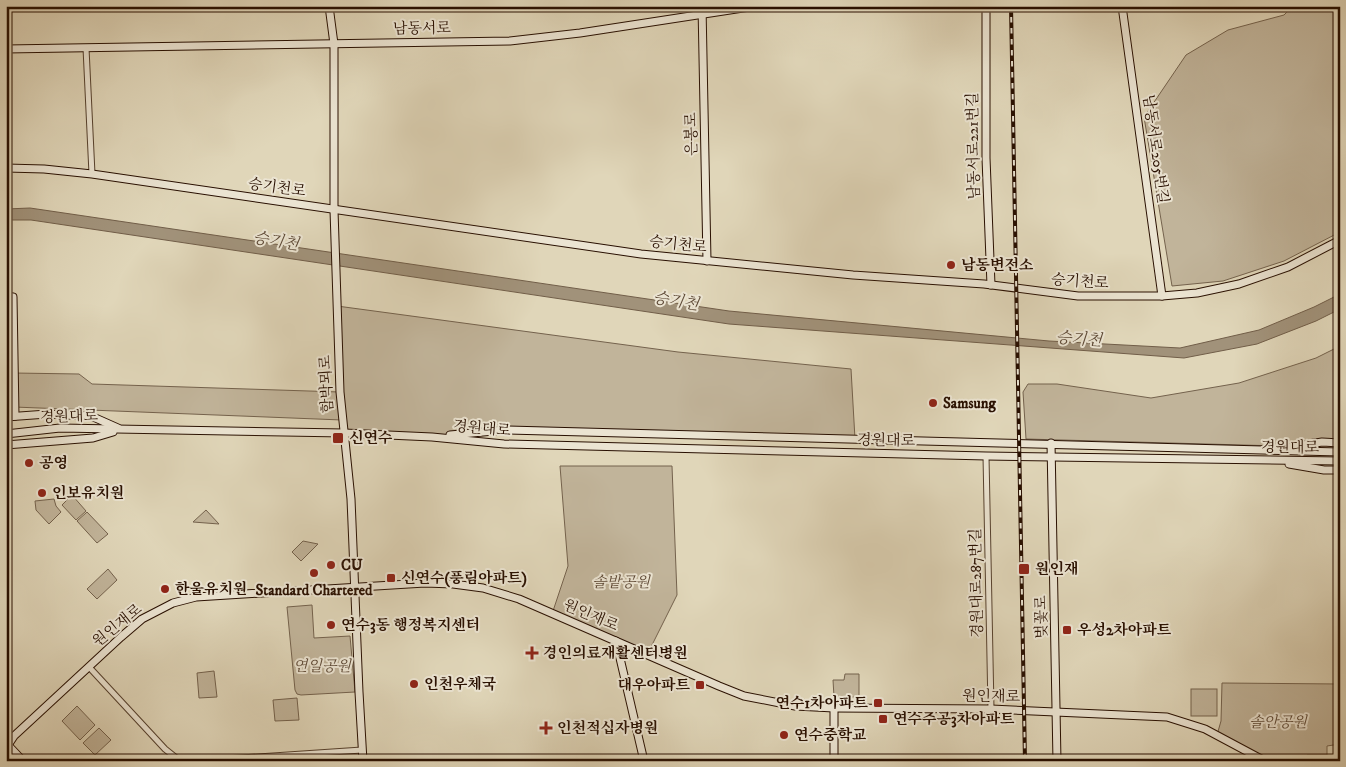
<svg xmlns="http://www.w3.org/2000/svg" width="1346" height="767" font-family="'IM FELL DW Pica','Noto Serif KR',serif">
  <style>
    .green { fill: #c1b49a; stroke: #74624d }
    .water { fill: #a1927a; stroke: #715e49 }
    .lines { fill: none; stroke-linecap: round; stroke-linejoin: round }
    .street-casing { stroke: #56412e; stroke-width: 7 }
    .secondary-casing { stroke: #280f00; stroke-width: 9 }
    .street { stroke: #ebe4d2; stroke-width: 5 }
    .secondary { stroke: #ebe4d2; stroke-width: 7 }
    .rail-casing { stroke: #280f00; stroke-width: 4 }
    .rail { stroke: #ebe4d2; stroke-width: 2; stroke-dasharray: 5.5; stroke-linecap: butt }
    .poi-dot { fill: #8f2418; stroke: #ebe4d2; stroke-width: 2 }
    .labels { text-anchor: middle; stroke-width: 4; stroke-linejoin: round; paint-order: stroke }
    .street-label { font-size: 15px; fill: #280f00; stroke: #ebe4d2 }
    .poi-label { font-size: 15px; font-weight: bold; fill: #280f00; stroke: #ebe4d2; text-anchor: start }
    .park-label { font-size: 15px; font-style: italic; fill: #5e4936; stroke: #ebe4d2 }
    .water-label { font-size: 16px; font-style: italic; fill: #5e4a37; stroke: #ebe4d2 }
  </style>
  <rect width="100%" height="100%" fill="#e0d6b9"/>
  <filter id="stains"><feTurbulence type="fractalNoise" baseFrequency=".004" numOctaves="4"/><feColorMatrix values="0 0 0 0 .2 0 0 0 0 .09 0 0 0 0 .02 0 0 0 .5 -.17"/></filter>
  <radialGradient id="worn" r=".72"><stop offset=".6" stop-color="#630" stop-opacity="0"/><stop offset="1" stop-color="#630" stop-opacity=".3"/></radialGradient>
  <!-- green -->
  <g class="green">
    <path d="M1293,6h47v226l-56,29 -61,20 -51,5 -28,-169 42,-62 42,-25 56,-15z"/>
    <path d="M337,306l341,46 173,17 4,70 -350,-9 -73,7 -88,-4z"/>
    <path d="M1340,346v94l-27,-1 -34,7 -253,-7 -3,-47 5,-8h29l94,14 88,-15 77,-25z"/>
    <path d="M14,373l65,1 13,10 248,8 2,28 -328,-13 -8,1v-30l8,-1z"/>
    <path d="M560,466h112l5,129 -30,60 -95,-41 16,-48z"/>
    <path d="M72,495l14,16 -10,9 -14,-15z"/>
    <path d="M54,499l2,7 5,6 -12,12 -13,-14 -1,-9z"/>
    <path d="M206,510l13,14 -26,-2z"/>
    <path d="M87,512l21,22 -11,9 -20,-22z"/>
    <path d="M303,541l15,3 -17,17 -9,-9z"/>
    <path d="M108,569l9,11 -20,19 -10,-10z"/>
    <path d="M312,605l2,33 36,-2 5,56 -54,3 -4,-1 -2,-4 -8,-83z"/>
    <path d="M214,671l3,26 -18,1 -2,-25z"/>
    <path d="M845,674h14v23h-25l-1,-17h11z"/>
    <path d="M1222,683l118,1v60l-13,2v9h-20v6h-42l-48,-26 4,-14z"/>
    <rect x="1191" y="689" width="26" height="27"/>
    <path d="M297,698l2,22 -24,1 -2,-21z"/>
    <path d="M77,706l18,19 -15,15 -18,-19z"/>
    <path d="M99,728l12,12 -16,15 -12,-12z"/>
  </g>
  <!-- water -->
  <path class="water" d="M30,208l699,103 320,30 131,7 79,-18 55,-23 26,-13v15l-24,12 -59,23 -73,14 -455,-34 -698,-104h-25v-11z"/>
  <g class="lines">
    <defs>
      <g id="street">
        <path d="M86,48l6,126"/>
        <path d="M986,456l5,253"/>
        <path d="M89,667l76,82 15,12"/>
        <path d="M196,761l166,-11"/>
      </g>
      <g id="secondary">
        <path d="M329,6l5,38v166l6,182 11,107 8,193 4,69"/>
        <path d="M702,6l5,255"/>
        <path d="M986,6v152l5,127"/>
        <path d="M1122,6l40,290"/>
        <path d="M6,49l504,-8 70,-8 176,-27"/>
        <path d="M6,168l38,1 48,5 549,80 212,21 131,9 94,12h84l35,-3 42,-9 49,-17 52,-27"/>
        <path d="M6,296l7,1 2,119"/>
        <path d="M6,417l41,-3 44,2 27,12"/>
        <path d="M6,434l54,-6 284,5 88,4 72,7 482,12 354,5"/>
        <path d="M450,435l55,-5 835,22"/>
        <path d="M1051,443l6,318"/>
        <path d="M6,445l87,-7 20,-6"/>
        <path d="M1291,447l31,-5 18,1"/>
        <path d="M1289,464l35,6h16"/>
        <path d="M616,641l28,120"/>
        <path d="M834,708v53"/>
        <path d="M6,743l17,18"/>
        <path d="M6,748l8,-12 107,-99 21,-18 31,-16 23,-6 229,-14 28,1 30,4 36,11 200,87 25,10 51,10 39,2 157,1 176,8 38,12 60,32"/>
        <path d="M6,760l1,1"/>
      </g>
    </defs>
    <!-- street casing -->
    <use href="#street" class="street-casing"/>
    <!-- secondary casing -->
    <use href="#secondary" class="secondary-casing"/>
    <!-- street -->
    <use href="#street" class="street"/>
    <!-- secondary -->
    <use href="#secondary" class="secondary"/>
    <defs>
      <path id="rail" d="M1011,6l14,755"/>
    </defs>
    <!-- rail casing -->
    <use href="#rail" class="rail-casing"/>
    <!-- rail -->
    <use href="#rail" class="rail"/>
  </g>
  <!-- markers -->
  <g class="poi-dot">
    <circle cx="951" cy="265" r="5"/>
    <circle cx="933" cy="403" r="5"/>
    <rect x="332" y="432" width="12" height="12" rx="2.5"/>
    <circle cx="29" cy="463" r="5"/>
    <circle cx="42" cy="493" r="5"/>
    <circle cx="331" cy="565" r="5"/>
    <rect x="1018" y="563" width="12" height="12" rx="2.5"/>
    <circle cx="314" cy="573" r="5"/>
    <rect x="386" y="573" width="10" height="10" rx="2.5"/>
    <circle cx="165" cy="589" r="5"/>
    <circle cx="331" cy="625" r="5"/>
    <rect x="1062" y="625" width="10" height="10" rx="2.5"/>
    <path d="M529.5 645.5h5v5h5v5h-5v5h-5v-5h-5v-5h5z"/>
    <circle cx="414" cy="684" r="5"/>
    <rect x="695" y="680" width="10" height="10" rx="2.5"/>
    <rect x="873" y="698" width="10" height="10" rx="2.5"/>
    <rect x="878" y="714" width="10" height="10" rx="2.5"/>
    <path d="M543.5 720.5h5v5h5v5h-5v5h-5v-5h-5v-5h5z"/>
    <circle cx="784" cy="735" r="5"/>
  </g>
  <g class="labels">
    <!-- street labels -->
    <g class="street-label">
      <text transform="translate(422 28) rotate(-1)" y="5">남동서로</text>
      <text transform="translate(691 134) rotate(-91)" y="5">은봉로</text>
      <text transform="translate(973 146) rotate(-91)" y="5">남동서로221번길</text>
      <text transform="translate(1156 149) rotate(82)" y="5">남동서로205번길</text>
      <text transform="translate(277 187) rotate(8)" y="5">승기천로</text>
      <text transform="translate(678 244) rotate(6)" y="5">승기천로</text>
      <text transform="translate(1080 281) rotate(4)" y="5">승기천로</text>
      <text transform="translate(326 384) rotate(-93)" y="5">함박뫼로</text>
      <text transform="translate(69 416) rotate(-2)" y="5">경원대로</text>
      <text transform="translate(482 428) rotate(5)" y="5">경원대로</text>
      <text transform="translate(886 440) rotate(1)" y="5">경원대로</text>
      <text x="1290" y="452">경원대로</text>
      <text transform="translate(976 583) rotate(-91)" y="5">경원대로287번길</text>
      <text transform="translate(591 615) rotate(23)" y="5">원인재로</text>
      <text transform="translate(1041 617) rotate(-91)" y="5">벚꽃로</text>
      <text transform="translate(117 625) rotate(-39)" y="5">원인재로</text>
      <text transform="translate(991 696) rotate(1)" y="5">원인재로</text>
    </g>
    <!-- poi labels -->
    <g class="poi-label">
      <text x="961" y="270">남동변전소</text>
      <text x="943" y="408">Samsung</text>
      <text x="349" y="443">신연수</text>
      <text x="39" y="468">공영</text>
      <text x="52" y="498">인보유치원</text>
      <text x="341" y="570">CU</text>
      <text x="1035" y="574">원인재</text>
      <text x="401" y="583">신연수(풍림아파트)</text>
      <text x="175" y="594">한울유치원</text>
      <text x="314" y="595" text-anchor="middle">Standard Chartered</text>
      <text x="341" y="630">연수3동 행정복지센터</text>
      <text x="1077" y="635">우성2차아파트</text>
      <text x="543" y="658">경인의료재활센터병원</text>
      <text x="424" y="689">인천우체국</text>
      <text x="690" y="690" text-anchor="end">대우아파트</text>
      <text x="868" y="708" text-anchor="end">연수1차아파트</text>
      <text x="893" y="724">연수주공3차아파트</text>
      <text x="557" y="733">인천적십자병원</text>
      <text x="794" y="740">연수중학교</text>
    </g>
    <!-- park labels -->
    <g class="park-label">
      <text x="621" y="587">솔밭공원</text>
      <text x="322" y="671">연일공원</text>
      <text x="1278" y="727">솔안공원</text>
    </g>
    <!-- water labels -->
    <g class="water-label">
      <text transform="translate(276 240) rotate(9)" y="6">승기천</text>
      <text transform="translate(676 300) rotate(9)" y="6">승기천</text>
      <text transform="translate(1079 338) rotate(4)" y="6">승기천</text>
    </g>
  </g>
  <!-- margin -->
  <rect width="1346" height="767" fill="none" stroke="#e0d6b9" stroke-width="25"/>
  <rect x="8" y="8" width="1331" height="752" fill="none" stroke="#280f00" stroke-width="2.5"/>
  <rect x="12" y="12" width="1321" height="742" fill="none" stroke="#280f00"/>
  <rect width="100%" height="100%" filter="url(#stains)"/>
  <rect width="100%" height="100%" fill="url(#worn)"/>
</svg>
